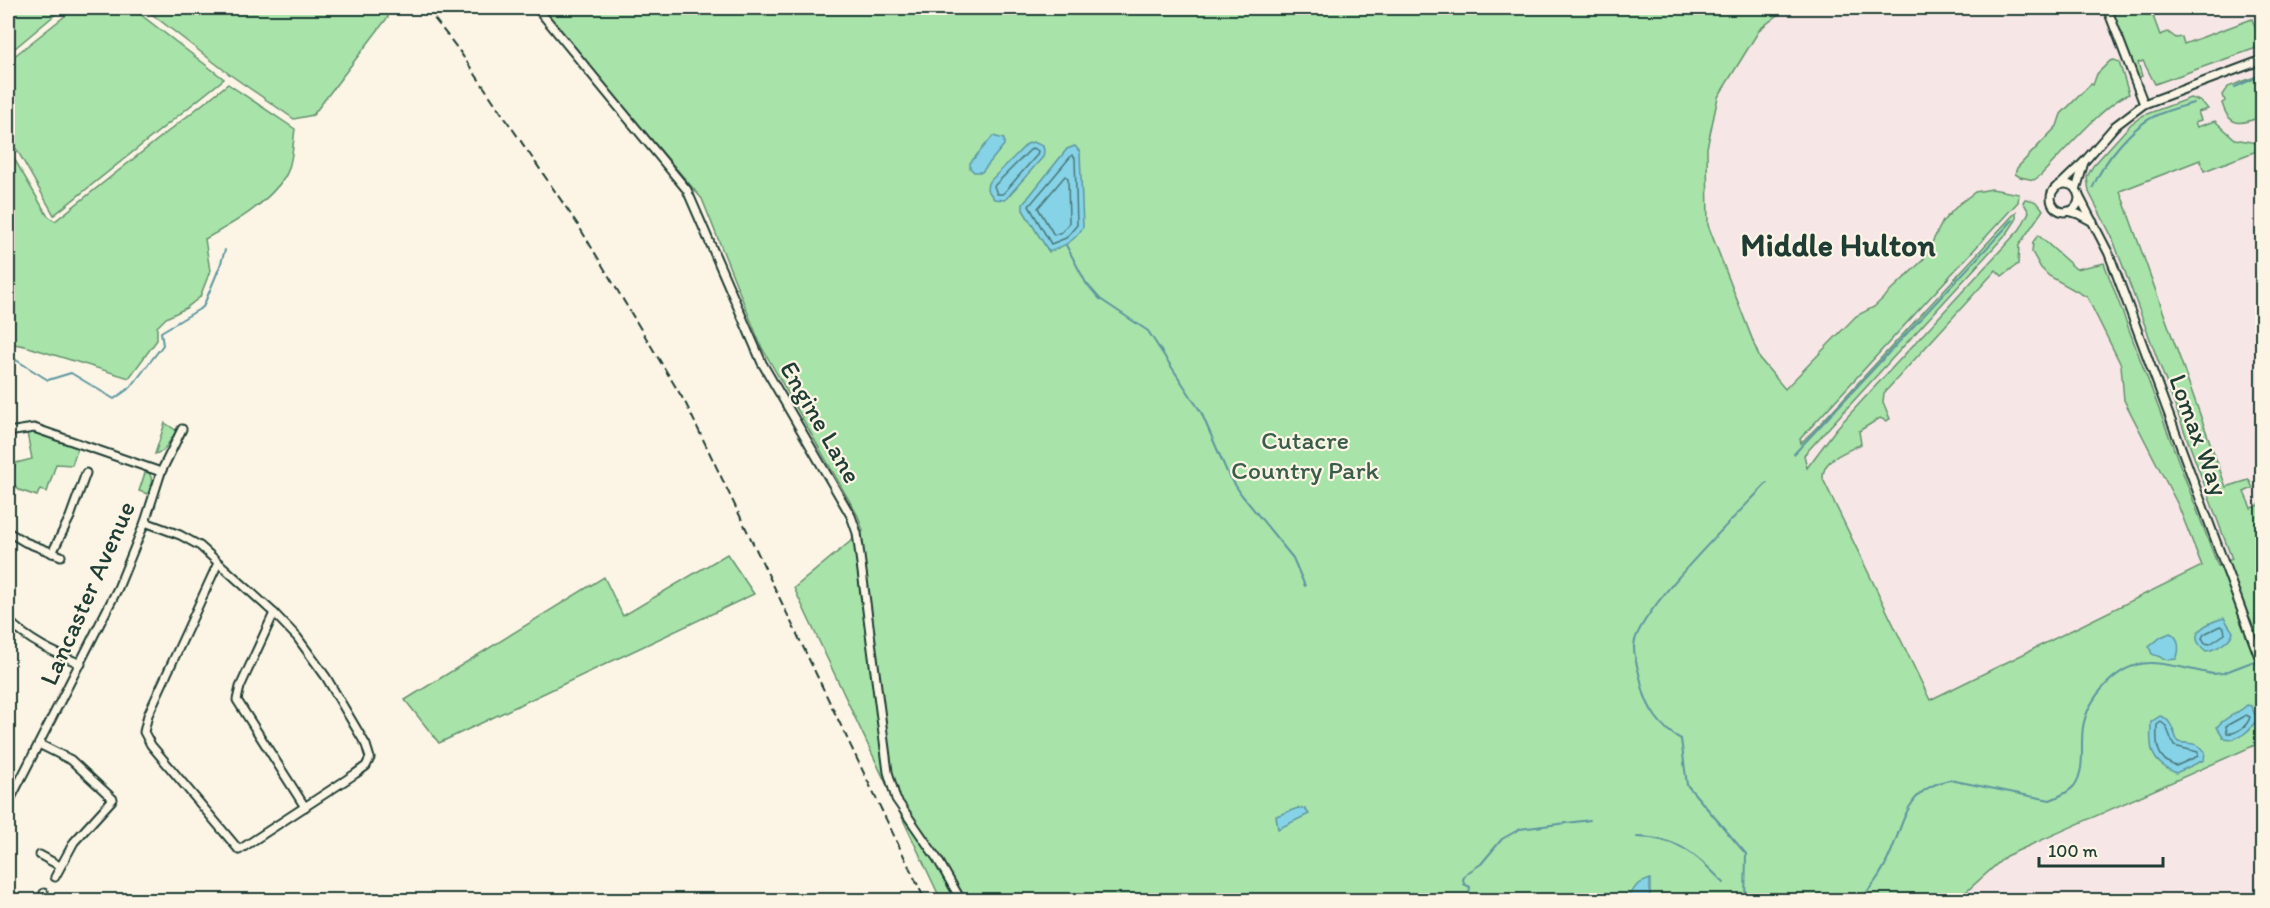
<svg xmlns="http://www.w3.org/2000/svg" width="2270" height="908" font-family="Itim,sans-serif">
  <style>
    .built { fill: #f7e6e6 }
    .green { fill: #a8e3a9; stroke: #64906e; stroke-width: 1.5 }
    .water { fill: #86d2e6; stroke: #5d969f; stroke-width: 1.5 }
    .lines { fill: none; stroke-linecap: round; stroke-linejoin: round }
    .shore { stroke: #48797b; stroke-width: 1.5 }
    .stream { stroke: #5d969f; stroke-width: 2 }
    .minor-casing { stroke: #1f3d34; stroke-width: 11 }
    .minor { stroke: #fcf5e5; stroke-width: 7 }
    .rail { stroke: #1f3d34; stroke-width: 2; stroke-dasharray: 9 4.5; stroke-linecap: butt }
    .labels { text-anchor: middle; stroke-width: 4.5; stroke-linejoin: round; paint-order: stroke }
    .street-label { font-size: 26px; fill: #1f3d34; stroke: #fcf5e5 }
    .park-label { font-size: 26px; fill: #3a5e4b; stroke: #fcf5e5 }
    .district-label { font-size: 32px; font-weight: bold; fill: #1f3d34; stroke: #fcf5e5 }
  </style>
  <rect width="100%" height="100%" fill="#fcf5e5"/>
  <filter id="ink" filterUnits="userSpaceOnUse"><feTurbulence type="fractalNoise" baseFrequency=".0167" numOctaves="2"/><feDisplacementMap in="SourceGraphic" scale="12" xChannelSelector="R" yChannelSelector="G"/><feConvolveMatrix kernelMatrix="1 2 1 2 8 2 1 2 1" color-interpolation-filters="sRGB"/></filter>
  <g filter="url(#ink)">
    <!-- built -->
    <g class="built">
      <path d="M1787,8h475v513l-29,38 -325,161 -101,-251 -19,-78 -28,-32 -52,-134 -1,-77 11,-51 42,-68z"/>
      <path d="M2262,734v166h-341l51,-55z"/>
    </g>
    <!-- green -->
    <g class="green">
      <path d="M8,8h55l-55,46z"/>
      <path d="M75,8h57l92,71 -170,136 -37,-65 -9,-10v-79z"/>
      <path d="M144,8h244v9l-75,98 -19,4 -65,-45z"/>
      <path d="M540,8h1247l-27,21 -42,68 -11,51 1,77 52,134 25,30 71,-73 18,-9 49,-47 20,-39 16,-17 16,-12 17,-3 27,5 -1,8 -218,237 1,4 19,-19 196,-212v8l-8,12 -204,223 3,13 29,-39 184,-200 9,-17 -6,-10 2,-3c9,1 13,3 18,11l-24,35 -1,19 -16,12 -6,-6 -112,123 -1,9 7,17 -4,2 -6,-3 -21,13 2,13c-16,9 -39,14 -38,35l107,221 272,-134 -24,-61 -54,-105 -3,-35 -34,-68 -38,-21 -8,-8 -9,-16 1,-10 5,-7 38,34 28,-6 114,303 14,-7 -120,-322 -23,-45 -2,-15 6,-11 38,-42 13,-9 46,-17c8,2 14,4 18,11l-10,3 3,8 -6,2 2,5 18,-6 20,18 27,5v5l-58,22 -4,-11 -80,31 106,296 23,-7 4,8 -9,4 7,16 11,-4v238l-256,114 -49,44h-1016l-147,-312 69,-57 -5,-15 -97,-170 -59,-147z"/>
      <path d="M2111,8h39l10,27 8,-3 8,6 6,-1 2,7 68,-25 10,27 -107,38 -12,-23 -5,2 4,13 -4,2z"/>
      <path d="M2114,60l5,2 10,32c-23,8 -68,61 -88,81l-7,5 -14,-3 -5,-3 2,-6 40,-42 4,-12 30,-30 2,1 4,-11 13,-13z"/>
      <path d="M2262,74v42c-20,9 -33,12 -40,-13l3,-2 -2,-6 5,-8z"/>
      <path d="M228,84l67,45c-2,13 -2,34 -9,46 -18,29 -52,48 -81,64l5,32 -10,26 -14,11 -20,10 -9,9v13l-28,38 -104,-32 -17,-3v-195l39,67 8,6z"/>
      <path d="M165,423l12,8 -14,20 -8,3z"/>
      <path d="M35,432l43,15 -6,18 -16,-1 -9,28 -7,-3 -3,7 -18,-6 -10,-11 7,-16 16,-4 -5,-26z"/>
      <path d="M146,470c9,8 5,14 2,24l-9,-3z"/>
      <path d="M727,554l27,40 -315,149 -34,-43 199,-123 19,39z"/>
    </g>
    <!-- water -->
    <g class="water">
      <path d="M993,136l11,3v6l-22,27h-8l-4,-4v-5z"/>
      <path d="M1033,142l10,4 1,5 -1,6 -38,43 -11,-1 -7,-10 1,-6 39,-39z"/>
      <path d="M1075,146l5,6 3,75c-8,14 -19,19 -34,25l-26,-42v-6l44,-55z"/>
      <path d="M2224,618l9,14c-3,10 -18,18 -27,19 -22,-17 0,-28 18,-33z"/>
      <path d="M2170,633c10,4 10,18 6,26l-8,1 -16,-6 -3,-7 12,-10z"/>
      <path d="M2247,705l4,1 6,13c-7,12 -19,23 -33,19l-7,-11c7,-10 21,-13 30,-22z"/>
      <path d="M2160,716c12,3 13,16 18,26 11,2 21,0 27,10l-1,8 -28,13c-27,-11 -26,-25 -25,-51z"/>
      <path d="M1298,808l7,1 4,5 -31,15 -2,-13z"/>
      <path d="M1650,879v18l-2,3h-23l13,-16z"/>
    </g>
    <g class="lines">
      <!-- shore -->
      <g class="shore">
        <path d="M1034,148l4,3 -1,4 -34,39h-6l-3,-8 36,-36z"/>
        <path d="M1072,155l3,3 2,67 -11,13 -15,6 -22,-38z"/>
        <path d="M1065,176l3,2 1,45 -7,9 -8,3 -16,-27z"/>
        <path d="M2220,626l4,2 1,6 -15,10 -5,-1 -3,-5 2,-4z"/>
        <path d="M2246,715l4,2c-2,8 -14,18 -23,16l-1,-7z"/>
        <path d="M2161,722l5,4 8,20 24,6v4l-22,10c-20,-6 -20,-23 -19,-41z"/>
      </g>
      <!-- stream -->
      <g class="stream">
        <path d="M2235,87l27,-12"/>
        <path d="M2093,187c10,-25 39,-61 64,-72 11,-5 24,-8 36,-12"/>
        <path d="M1066,245l20,38 14,16 48,32 53,81 26,60 14,22 52,64 12,28"/>
        <path d="M8,355l40,25 23,-7 43,26 17,-12 32,-42 -2,-13 42,-25 17,-41 5,-16"/>
        <path d="M1794,454l219,-234"/>
        <path d="M1637,837c42,1 58,17 87,46"/>
        <path d="M1462,900l7,-5 1,-8 -6,-3 -1,-5 4,-6 14,-9 21,-25 18,-10 70,-9"/>
        <path d="M1745,900l1,-46 -59,-69 -6,-46c-20,-10 -34,-31 -39,-53 -2,-12 -9,-29 -8,-41 3,-33 106,-133 133,-162"/>
        <path d="M1859,900c11,-10 23,-27 29,-41 17,-36 16,-70 62,-79l100,20c8,-3 18,-7 24,-14 12,-16 6,-40 9,-59 5,-29 34,-63 66,-64 17,-1 46,8 64,11l10,-1 34,-13"/>
      </g>
      <defs>
        <g id="minor">
          <path d="M537,8l150,182 75,173 89,153 6,17 31,239 8,27 42,61 23,40"/>
          <path d="M2107,8l37,96"/>
          <circle cx="2065" cy="198" r="14"/>
          <path d="M2060,185l24,-23 31,-36 29,-22 118,-44"/>
          <path d="M2076,190l8,-28"/>
          <path d="M2078,194l31,60 153,411"/>
          <path d="M2068,211l10,3 15,8"/>
          <path d="M8,432l26,-4 127,44"/>
          <path d="M145,522l35,13 20,11 74,67 23,24 29,40 40,68 4,13 -4,8 -11,8 -116,76 -88,-105 -7,-13 4,-17 70,-152"/>
          <path d="M8,532l17,10 36,14"/>
          <path d="M52,553l18,-36 16,-44"/>
          <path d="M274,613l-34,74 -3,13 68,107"/>
          <path d="M8,620c20,21 47,33 73,44"/>
          <path d="M39,744l32,16 42,39 -39,43 -19,35"/>
          <path d="M8,804l110,-216 27,-66 16,-50 21,-43"/>
          <path d="M40,855l20,11"/>
          <path d="M41,900l3,-7"/>
        </g>
      </defs>
      <!-- minor casing -->
      <use href="#minor" class="minor-casing"/>
      <!-- minor -->
      <use href="#minor" class="minor"/>
      <!-- rail -->
      <path class="rail" d="M426,8l32,41 120,176 108,179 239,496"/>
    </g>
  </g>
  <g class="labels">
    <!-- street labels -->
    <g class="street-label">
      <text transform="translate(821 422) rotate(60)" y="9">Engine Lane</text>
      <text transform="translate(2199 435) rotate(70)" y="9">Lomax Way</text>
      <text transform="translate(87 593) rotate(-66)" y="9">Lancaster Avenue</text>
    </g>
    <!-- park labels -->
    <g class="park-label">
      <text x="1305" y="449">Cutacre<tspan x="1305" dy="30">Country Park</tspan></text>
    </g>
    <!-- district labels -->
    <g class="district-label">
      <text x="1838" y="256">Middle Hulton</text>
    </g>
  </g>
  <!-- margin -->
  <rect width="2270" height="908" fill="none" stroke="#fcf5e5" stroke-width="30"/>
  <rect x="15" y="15" width="2240" height="878" fill="none" stroke="#1f3d34" stroke-width="2" filter="url(#ink)"/>
  <!-- scale -->
  <path d="M2039 857v9h124v-9" fill="none" stroke="#1f3d34" stroke-width="3"/>
  <text x="2048" y="857" font-size="18" fill="#1f3d34" stroke="#fcf5e5" stroke-width="4.5" paint-order="stroke">100 m</text>
</svg>
